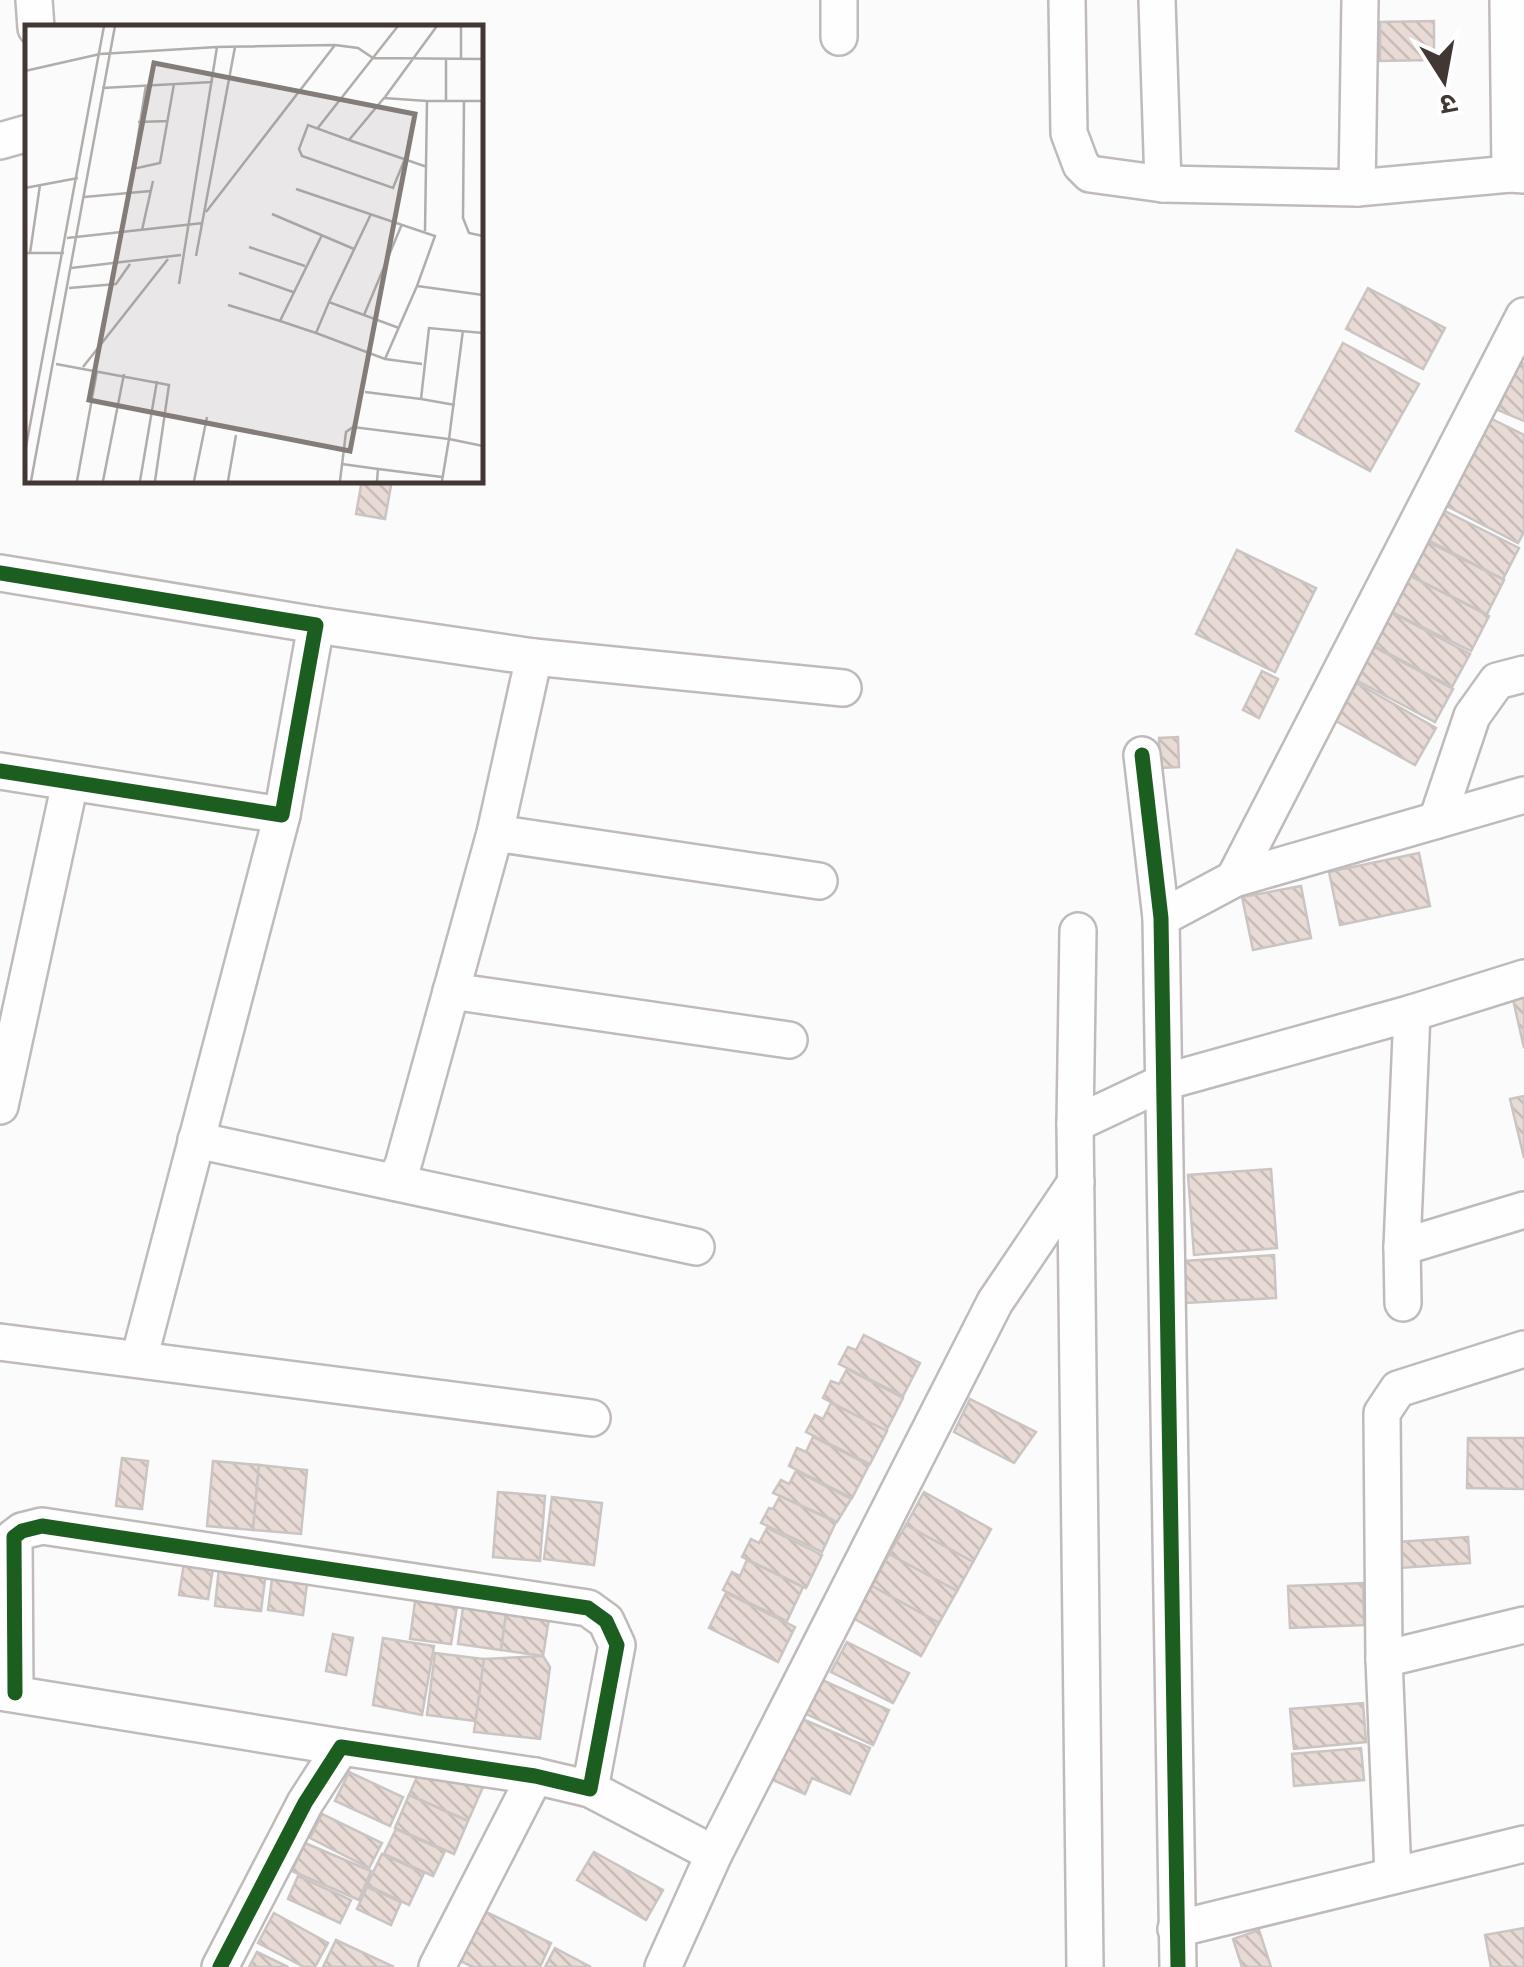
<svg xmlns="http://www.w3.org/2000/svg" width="1524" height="1967" font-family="Raleway,'Noto Sans Devanagari',sans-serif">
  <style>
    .building { fill: url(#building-back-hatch); stroke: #cac5c2; stroke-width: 2.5 }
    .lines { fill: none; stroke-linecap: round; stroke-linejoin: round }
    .minor-casing { stroke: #c0bbba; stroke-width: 40 }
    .minor { stroke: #fefefe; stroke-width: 35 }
    .cycleway-casing { stroke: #fff; stroke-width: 21 }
    .cycleway { stroke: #1b5e20; stroke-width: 15 }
    .inset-road { fill: none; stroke: #b1adab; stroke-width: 2.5 }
    .view { fill: #837c79; fill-opacity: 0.15; stroke: #837c79; stroke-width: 5 }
    .inset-edge { fill: none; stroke: #433733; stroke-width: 5 }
  </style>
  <defs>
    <pattern id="building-back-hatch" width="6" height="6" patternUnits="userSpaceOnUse" patternTransform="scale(2.5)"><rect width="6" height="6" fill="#e8dad5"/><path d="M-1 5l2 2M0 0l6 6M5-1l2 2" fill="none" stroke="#c8bcb7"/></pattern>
  </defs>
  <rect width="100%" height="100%" fill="#fbfbfb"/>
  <!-- building -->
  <g class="building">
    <path d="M1434,21v39l-54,1v-39z"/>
    <path d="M1368,288l77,40 -22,41 -77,-40z"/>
    <path d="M1343,343l76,41 -49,87 -74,-40z"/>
    <path d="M1518,361l6,3v57l-26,-11z"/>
    <path d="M1490,418l34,17v97l-6,11 -73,-38z"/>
    <path d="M362,480h30l-7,39 -29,-5z"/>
    <path d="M1443,510l76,38 -16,31 -75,-39z"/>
    <path d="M1424,540l80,40 -17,34 -80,-40z"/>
    <path d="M1237,550l79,38 -41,84 -79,-38z"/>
    <path d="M1406,574l83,42 -18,35 -83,-41z"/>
    <path d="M1389,611l81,43 -18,33 -81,-43z"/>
    <path d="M1372,646l81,43 -18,33 -81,-43z"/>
    <path d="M1262,671l16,8 -19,39 -16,-8z"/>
    <path d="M1357,683l79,45 -21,37 -79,-44z"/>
    <path d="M1178,737l1,30 -19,1 -1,-30z"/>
    <path d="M1419,853l11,53 -90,19 -11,-53z"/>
    <path d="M1301,886l10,52 -58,12 -11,-53z"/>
    <path d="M1524,992v56l-12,-53z"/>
    <path d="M1524,1096v62l-14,-59z"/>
    <path d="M1271,1169l6,79 -83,7 -6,-80z"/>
    <path d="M1274,1255l2,43 -90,5 -2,-42z"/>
    <path d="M864,1335l56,28 -17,33 -64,-32 9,-17 8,3z"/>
    <path d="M847,1369l56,29 -17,33 -63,-33 8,-17 8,3z"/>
    <path d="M970,1399l66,33 -22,31 -60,-31z"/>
    <path d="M831,1403l56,28 -17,33 -64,-32 9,-17 8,4z"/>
    <path d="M813,1437l56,28 -17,33 -63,-32 8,-18 9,4z"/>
    <path d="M1468,1438h56v51l-57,-1z"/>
    <path d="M122,1458l26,3 -6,48 -26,-3z"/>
    <path d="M213,1461l46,4 -6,65 -46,-4z"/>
    <path d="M259,1465l48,5 -6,64 -48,-4z"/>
    <path d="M796,1471l55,28 -14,23 -64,-29 8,-13 8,4z"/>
    <path d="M498,1492l47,4 -5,65 -47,-4z"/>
    <path d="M924,1492l67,37 -18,33 -67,-37z"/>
    <path d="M780,1496l56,26 -14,30 -61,-29 8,-15 4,1z"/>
    <path d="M552,1497l50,6 -8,62 -50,-6z"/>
    <path d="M906,1525l67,37 -16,29 -68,-37z"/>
    <path d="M767,1528l55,27 -16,33 -64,-31 9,-18 8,4z"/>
    <path d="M1468,1537l2,26 -70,5 -2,-26z"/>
    <path d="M889,1554l68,37 -18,32 -67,-37z"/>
    <path d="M185,1557l29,5 -6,37 -29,-4z"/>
    <path d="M220,1559l47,5 -6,47 -46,-5z"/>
    <path d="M747,1560l56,27 -16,34 -64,-31 9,-18 8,4z"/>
    <path d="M274,1564l35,4 -6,47 -35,-5z"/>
    <path d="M1363,1583l1,42 -74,3 -2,-42z"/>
    <path d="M872,1586l67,37 -18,33 -68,-38z"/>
    <path d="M417,1587l42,6 -8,51 -41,-5z"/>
    <path d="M465,1593l43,7 -7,50 -43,-6z"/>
    <path d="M726,1593l69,34 -17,35 -69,-34z"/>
    <path d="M508,1600l43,6 -8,50 -42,-6z"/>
    <path d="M333,1634l20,4 -7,37 -20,-4z"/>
    <path d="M383,1638l51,8 -12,69 -49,-10z"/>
    <path d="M847,1642l62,31 -16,30 -62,-31z"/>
    <path d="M435,1653l49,6 -8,62 -49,-6z"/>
    <path d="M543,1656l7,11 -10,72 -66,-7 10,-73z"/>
    <path d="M820,1679l69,31 -16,35 -69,-32z"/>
    <path d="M1363,1703l3,39 -72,7 -4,-40z"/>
    <path d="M800,1718l70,30 -20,46 -38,-16 -7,16 -39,-17 12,-27 7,3z"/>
    <path d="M1361,1748l3,32 -70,6 -2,-32z"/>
    <path d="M424,1761l59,26 -15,34 -59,-26z"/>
    <path d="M349,1772l54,25 -13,29 -55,-25z"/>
    <path d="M409,1795l59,26 -14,33 -59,-26z"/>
    <path d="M322,1814l60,29 -13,25 -59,-30z"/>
    <path d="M396,1829l49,22 -12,25 -49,-22z"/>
    <path d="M305,1843l66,28 -12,29 -67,-29z"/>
    <path d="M594,1852l69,38 -17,30 -69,-40z"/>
    <path d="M382,1854l42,19 -15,32 -42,-20z"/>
    <path d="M298,1876l53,24 -11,23 -52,-24z"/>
    <path d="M367,1887l34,15 -10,23 -34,-16z"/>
    <path d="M482,1910l69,33 -11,24h-67l-15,-7z"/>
    <path d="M274,1913l54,30 -13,24h-11l-46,-24z"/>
    <path d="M1524,1928v39h-33l-6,-32z"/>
    <path d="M1259,1930l12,37h-29l-9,-28z"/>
    <path d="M336,1940l58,27h-71z"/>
    <path d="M555,1948l36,19h-46z"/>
    <path d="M257,1952l31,15h-39z"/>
  </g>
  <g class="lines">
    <defs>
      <g id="minor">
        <path d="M34,0l2,28"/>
        <path d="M1067,0l2,133 12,32 9,9 73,10 194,4 153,-14 14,1"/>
        <path d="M1157,0l6,184"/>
        <path d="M1508,0l2,174"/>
        <path d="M839,37v-37"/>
        <path d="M0,141l28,-8"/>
        <path d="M1357,188l3,-188"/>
        <path d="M0,573l316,52 -34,190 -282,-44"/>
        <path d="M316,625l218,32 -39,176 -92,332 -9,17"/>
        <path d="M534,657l309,31"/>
        <path d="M1142,755l19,163 17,1049"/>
        <path d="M1437,820l35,-104 25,-35 27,-7"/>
        <path d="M495,833l324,48"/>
        <path d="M1234,879l290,-563"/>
        <path d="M1161,918l73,-39 290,-84"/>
        <path d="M1078,931l-3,193 10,843"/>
        <path d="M451,991l338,49"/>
        <path d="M0,1106l70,-323"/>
        <path d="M1075,1124l89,-42 248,-69 112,-35"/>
        <path d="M196,1140l500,107"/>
        <path d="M1402,1247l122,-37"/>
        <path d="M1403,1303l-1,-56 10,-234"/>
        <path d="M0,1342l592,76"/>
        <path d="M139,1359l143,-544"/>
        <path d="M1384,1659l140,-34"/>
        <path d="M0,1692l341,55"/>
        <path d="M15,1693l-1,-156 8,-6 20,-5 546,82 18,13 11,24 -27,144 -55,-13 -194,-29 -36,56 -85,164"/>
        <path d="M590,1789l124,65"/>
        <path d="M1393,1875l-9,-216 -2,-246 16,-24 126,-40"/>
        <path d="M1176,1929l348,-85"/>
        <path d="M437,1967l98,-191"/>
        <path d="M663,1967l51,-113 281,-552 81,-120"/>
      </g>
    </defs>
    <!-- minor casing -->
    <use href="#minor" class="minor-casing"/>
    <!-- minor -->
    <use href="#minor" class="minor"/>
    <defs>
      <g id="cycleway">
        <path d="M0,573l316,52 -34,190 -282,-44"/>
        <path d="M1142,755l19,163 17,1049"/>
        <path d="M15,1693l-1,-156 8,-6 20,-5 546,82 18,13 11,24 -27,144 -55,-13 -194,-29 -36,56 -85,164"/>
      </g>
    </defs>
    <!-- cycleway casing -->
    <use href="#cycleway" class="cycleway-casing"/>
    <!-- cycleway -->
    <use href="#cycleway" class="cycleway"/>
  </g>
  <!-- overview -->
  <g transform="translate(25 25)">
    <rect width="458" height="458" fill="#fbfbfb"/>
    <path class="inset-road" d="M436,1v33M421,34v41M0,46l75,-17 117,-7 118,-2 23,3 15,10 110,1M121,60l-13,84 27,-6 14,-79M77,63l111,-6M360,72l52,-71M439,76l-1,117 6,15 14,3M113,97l30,-1M292,104l81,-103M324,115l78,27M379,136l-11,27 -91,-32 -3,-7 9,-24 41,15 35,-42 43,3M0,163l53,-10M271,164l139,47 -18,50 66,9M59,172l67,-6M181,187l129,-167M247,189l82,35M117,205l11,-49M400,206l2,-130h56M42,213l136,-15M224,222l56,19M0,228h39M5,228l10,-68M171,231l39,-209M46,243l110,-13M214,248l54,19M154,259l38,-237M44,263l47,-4 14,-20M304,277l42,-88M203,280l52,16M339,290l38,-91M374,303l-70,-26 -13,31 69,26 37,5M438,305l-14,109 34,7M291,308l-36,-12 42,-86M360,334l32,-73M31,339l113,21 -14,96M58,342l85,-108M340,367l56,7M430,380l-34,-6 8,-71 54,5M0,427l79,-426M317,439l36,5M6,456l84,-455M52,456l20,-110M78,456l21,-107M115,456l17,-100M169,456l13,-64M203,456l8,-46M315,456l6,-49 7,-5 96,12 -7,42M352,456l1,-12 64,8"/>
    <path class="view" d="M129,38l261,51 -65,337 -261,-51z"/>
    <rect width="458" height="458" class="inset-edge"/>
  </g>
  <!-- north arrow -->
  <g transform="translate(1444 80) rotate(169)" stroke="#ffffff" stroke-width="8" paint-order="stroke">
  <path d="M0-8L18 38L0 25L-18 38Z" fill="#433733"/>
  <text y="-15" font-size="28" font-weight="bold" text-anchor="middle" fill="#433733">उ</text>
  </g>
</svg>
